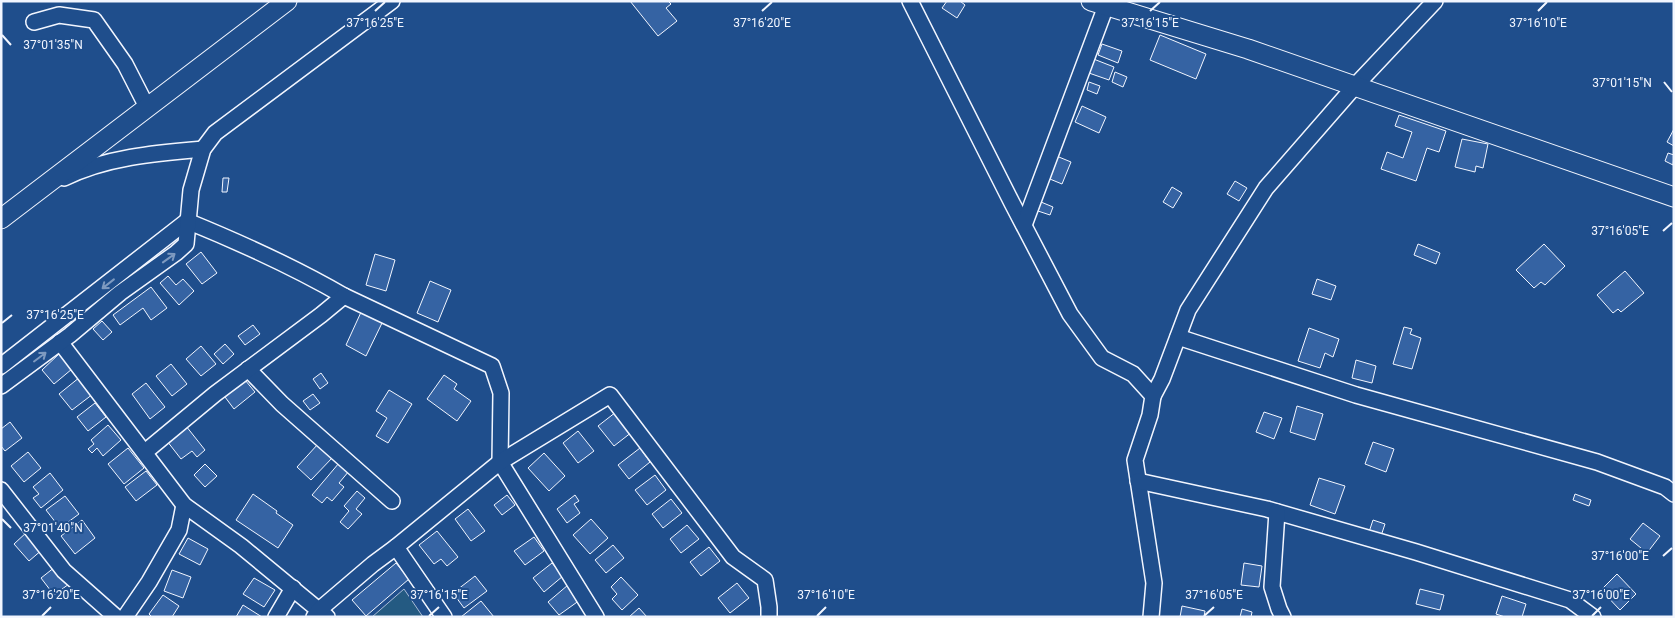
<svg xmlns="http://www.w3.org/2000/svg" width="1675" height="618" font-family="Roboto,sans-serif">
  <style>
    .green { fill: #245a82; stroke: #a8bbd7 }
    .building { fill: #3563a3; stroke: #f2f6ff }
    .lines { fill: none; stroke-linecap: round; stroke-linejoin: round }
    .minor-casing { stroke: #f2f6ff; stroke-width: 18 }
    .major-casing { stroke: #f2f6ff; stroke-width: 21 }
    .minor { stroke: #1f4e8c; stroke-width: 15 }
    .major { stroke: #1f4e8c; stroke-width: 19 }
    .oneway { stroke: #7e9ac0 }
    .ticks { fill: none; stroke: #f2f6ff; stroke-width: 2 }
    .ticks-label { font-size: 12px; text-anchor: middle; fill: #f2f6ff; stroke: #1f4e8c; stroke-width: 4; stroke-linejoin: round; paint-order: stroke }
  </style>
  <rect width="100%" height="100%" fill="#1f4e8c"/>
  <!-- green -->
  <path class="green" d="M404,589l19,28h-51z"/>
  <!-- building -->
  <g class="building">
    <path d="M630,1h38l3,3 -5,4 11,13 -19,15z"/>
    <path d="M947,1h13l5,4 -8,13 -15,-10z"/>
    <path d="M1160,35l46,19 -10,25 -46,-19z"/>
    <path d="M1102,44l20,7 -4,12 -20,-8z"/>
    <path d="M1091,58l23,9 -5,13 -23,-8z"/>
    <path d="M1115,72l12,5 -4,10 -11,-5z"/>
    <path d="M1089,82l11,4 -3,8 -10,-4z"/>
    <path d="M1082,106l24,11 -7,16 -24,-11z"/>
    <path d="M1399,115l47,16 -7,21 -12,-4 -11,33 -35,-12 6,-17 16,6 9,-26 -17,-6z"/>
    <path d="M1674,129v17l-7,-4z"/>
    <path d="M1462,139l26,5 -5,24 -7,-2 -1,6 -20,-5z"/>
    <path d="M1668,153l6,2 -1,10 -8,-4z"/>
    <path d="M1054,155l17,7 -9,22 -17,-7z"/>
    <path d="M223,178h6l-2,14h-5z"/>
    <path d="M1235,181l12,7 -8,13 -12,-7z"/>
    <path d="M1172,187l10,6 -9,15 -10,-6z"/>
    <path d="M1041,202l12,5 -3,8 -12,-4z"/>
    <path d="M1418,244l22,9 -4,11 -22,-9z"/>
    <path d="M1544,244l21,22 -20,19 -4,-3 -7,6 -18,-18z"/>
    <path d="M201,252l16,21 -15,11 -16,-20z"/>
    <path d="M375,254l20,6 -9,31 -20,-6z"/>
    <path d="M1625,271l19,22 -23,19 -3,-3 -5,4 -16,-18z"/>
    <path d="M168,276l8,9 7,-6 11,12 -15,14 -19,-22z"/>
    <path d="M1317,279l19,7 -5,14 -19,-6z"/>
    <path d="M430,281l21,9 -13,32 -21,-9z"/>
    <path d="M151,287l16,21 -16,12 -8,-12 -23,17 -7,-10z"/>
    <path d="M362,310l21,11 -17,35 -20,-11z"/>
    <path d="M102,321l10,11 -9,8 -10,-11z"/>
    <path d="M253,325l7,9 -15,11 -7,-9z"/>
    <path d="M1404,327l8,2 -2,5 11,4 -9,31 -19,-5z"/>
    <path d="M1309,328l30,11 -6,18 -8,-4 -5,15 -22,-7z"/>
    <path d="M225,344l9,10 -11,10 -9,-10z"/>
    <path d="M201,346l15,18 -15,12 -15,-17z"/>
    <path d="M59,354l13,15 -18,15 -12,-14z"/>
    <path d="M1356,360l20,6 -4,17 -20,-5z"/>
    <path d="M171,364l16,20 -15,12 -16,-20z"/>
    <path d="M321,373l7,10 -8,6 -7,-10z"/>
    <path d="M444,375l13,9 -3,5 17,12 -14,20 -30,-22z"/>
    <path d="M80,377l13,17 -21,16 -13,-16z"/>
    <path d="M245,380l10,12 -21,17 -9,-12z"/>
    <path d="M146,383l19,24 -15,12 -18,-25z"/>
    <path d="M389,390l23,14 -24,39 -12,-7 11,-18 -11,-7z"/>
    <path d="M313,394l7,9 -10,7 -7,-9z"/>
    <path d="M95,403l11,14 -18,14 -11,-14z"/>
    <path d="M1297,406l26,8 -8,26 -25,-8z"/>
    <path d="M616,412l16,20 -18,14 -16,-20z"/>
    <path d="M1264,412l18,6 -8,21 -18,-7z"/>
    <path d="M10,422l12,16 -17,13 -4,-5v-17z"/>
    <path d="M108,425l13,15 -18,16 -6,-8 -5,5 -4,-4 6,-5 -3,-4z"/>
    <path d="M186,426l19,24 -8,7 -5,-6 -11,8 -14,-18z"/>
    <path d="M578,431l16,20 -16,12 -15,-20z"/>
    <path d="M1373,442l21,7 -8,23 -21,-8z"/>
    <path d="M318,444l15,13 -22,23 -14,-13z"/>
    <path d="M128,448l16,20 -20,16 -16,-20z"/>
    <path d="M640,448l10,14 -21,17 -11,-14z"/>
    <path d="M28,452l13,16 -17,14 -13,-16z"/>
    <path d="M544,453l21,23 -16,15 -21,-23z"/>
    <path d="M339,463l10,8 -10,12 5,4 -12,14 -5,-4 -5,6 -10,-8z"/>
    <path d="M205,464l12,12 -12,11 -11,-12z"/>
    <path d="M146,471l11,14 -21,16 -11,-14z"/>
    <path d="M50,473l13,17 -22,18 -8,-10 6,-4 -6,-7z"/>
    <path d="M655,475l11,15 -19,15 -12,-15z"/>
    <path d="M1319,478l26,8 -10,28 -25,-9z"/>
    <path d="M357,491l8,7 -9,11 6,5 -14,15 -8,-7 9,-11 -5,-5z"/>
    <path d="M253,494l24,17 -1,2 17,12 -15,23 -42,-28z"/>
    <path d="M1575,494l16,6 -2,6 -16,-6z"/>
    <path d="M507,495l8,10 -13,10 -8,-10z"/>
    <path d="M575,495l4,6 -5,3 6,9 -13,10 -10,-14z"/>
    <path d="M65,496l14,18 -19,14 -14,-18z"/>
    <path d="M671,499l11,14 -19,15 -11,-14z"/>
    <path d="M468,509l17,22 -14,10 -16,-22z"/>
    <path d="M591,519l17,19 -18,16 -17,-19z"/>
    <path d="M82,520l13,18 -20,16 -14,-18z"/>
    <path d="M1373,520l12,4 -4,12 -12,-4z"/>
    <path d="M1643,523l17,13 -13,17 -17,-14z"/>
    <path d="M687,525l12,14 -18,14 -11,-14z"/>
    <path d="M28,531l15,18 -14,12 -15,-17z"/>
    <path d="M437,531l21,26 -11,9 -6,-7 -7,5 -15,-19z"/>
    <path d="M534,537l10,14 -19,14 -11,-14z"/>
    <path d="M188,538l20,11 -8,16 -21,-11z"/>
    <path d="M613,545l11,13 -18,15 -11,-13z"/>
    <path d="M709,547l11,14 -19,15 -11,-14z"/>
    <path d="M396,563l13,16 -43,37 -14,-16z"/>
    <path d="M552,563l11,13 -19,16 -11,-14z"/>
    <path d="M1244,563l18,3 -3,21 -18,-2z"/>
    <path d="M55,567l14,17 -15,11 -13,-17z"/>
    <path d="M172,570l19,7 -8,21 -19,-7z"/>
    <path d="M1617,574l19,20 -16,16 -19,-20z"/>
    <path d="M475,576l12,15 -23,17 -11,-15z"/>
    <path d="M621,577l17,18 -16,15 -10,-11 5,-5 -6,-7z"/>
    <path d="M254,578l21,12 -11,17 -21,-13z"/>
    <path d="M737,583l12,15 -19,15 -12,-15z"/>
    <path d="M568,585l12,15 -21,15 -11,-13z"/>
    <path d="M1420,589l24,6 -4,15 -24,-6z"/>
    <path d="M163,595l16,11 -7,11h-20l-3,-3z"/>
    <path d="M1502,596l24,8 -4,13h-17l-9,-3z"/>
    <path d="M481,601l13,16h-33z"/>
    <path d="M243,605l19,12h-26z"/>
    <path d="M1182,606l23,5 -1,6h-24z"/>
    <path d="M639,608l8,9h-18z"/>
    <path d="M1242,609l10,3 -1,5h-11z"/>
  </g>
  <g class="lines">
    <defs>
      <g id="minor">
        <path d="M910,1l102,202 58,111 32,44 31,16 20,22 -3,19 -15,45 19,123 -3,34"/>
        <path d="M34,22l25,-7 35,5 31,44 22,43"/>
        <path d="M64,178c42,-21 92,-25 139,-29"/>
        <path d="M187,221c54,22 107,46 157,75l148,70 9,27 -1,69 96,155"/>
        <path d="M1024,225l82,-219"/>
        <path d="M1178,337l178,58 241,67 68,25 9,7"/>
        <path d="M60,342l124,163 57,41 86,71"/>
        <path d="M1,366l186,-145"/>
        <path d="M248,369l34,35 110,97"/>
        <path d="M1,386l69,-51 50,-42 56,-40 10,-9 5,-54 12,-41 12,-16 177,-132"/>
        <path d="M1153,396l9,-17 26,-69 78,-122 89,-102 80,-85"/>
        <path d="M145,452l70,-58 106,-79 23,-19"/>
        <path d="M1138,481l129,28 149,43 154,48 23,17"/>
        <path d="M1,490l63,81 52,46"/>
        <path d="M1277,512l-5,75 7,22 4,8"/>
        <path d="M396,547l48,70"/>
        <path d="M125,617l24,-35 30,-52 5,-25"/>
        <path d="M276,617l17,-29"/>
        <path d="M314,617l5,-7 54,-46 23,-17 104,-85 110,-67 123,162 32,23 4,27v10"/>
      </g>
      <g id="major">
        <path d="M1091,1l157,48 426,148"/>
        <path d="M1,219l286,-218"/>
      </g>
    </defs>
    <!-- minor casing -->
    <use href="#minor" class="minor-casing"/>
    <!-- major casing -->
    <use href="#major" class="major-casing"/>
    <!-- minor -->
    <use href="#minor" class="minor"/>
    <!-- major -->
    <use href="#major" class="major"/>
  </g>
  <!-- one-way arrows -->
  <defs><path id="oneway-shaft" d="M-6 0H5M1.5-3L5.5 0L1.5 3" fill="none" stroke-width="1.6" stroke-linecap="round" stroke-linejoin="round" transform="scale(1.25)"/></defs>
  <g class="oneway">
    <use href="#oneway-shaft" transform="translate(169 258) rotate(-36)"/>
    <use href="#oneway-shaft" transform="translate(108 284) rotate(142)"/>
    <use href="#oneway-shaft" transform="translate(40 357) rotate(-37)"/>
  </g>
  <!-- ticks -->
  <path class="ticks" d="M375,11l10,-9M762,11l10,-9M1150,11l10,-9M1538,11l9,-9M2,35l9,10M1664,82l8,10M1663,231l9,-8M2,323l10,-8M2,519l9,9M1663,556l9,-8M42,616l9,-9M429,616l10,-9M817,616l9,-9M1204,616l10,-9M1592,616l9,-9"/>
  <g class="ticks-label">
    <text x="375" y="27">37°16'25"E</text>
    <text x="762" y="27">37°16'20"E</text>
    <text x="1150" y="27">37°16'15"E</text>
    <text x="1538" y="27">37°16'10"E</text>
    <text x="53" y="49">37°01'35"N</text>
    <text x="1622" y="87">37°01'15"N</text>
    <text x="1620" y="235">37°16'05"E</text>
    <text x="55" y="319">37°16'25"E</text>
    <text x="53" y="532">37°01'40"N</text>
    <text x="1620" y="560">37°16'00"E</text>
    <text x="51" y="599">37°16'20"E</text>
    <text x="439" y="599">37°16'15"E</text>
    <text x="826" y="599">37°16'10"E</text>
    <text x="1214" y="599">37°16'05"E</text>
    <text x="1601" y="599">37°16'00"E</text>
  </g>
  <!-- border -->
  <rect width="1675" height="618" fill="none" stroke="#f2f6ff" stroke-width="5"/>
</svg>
